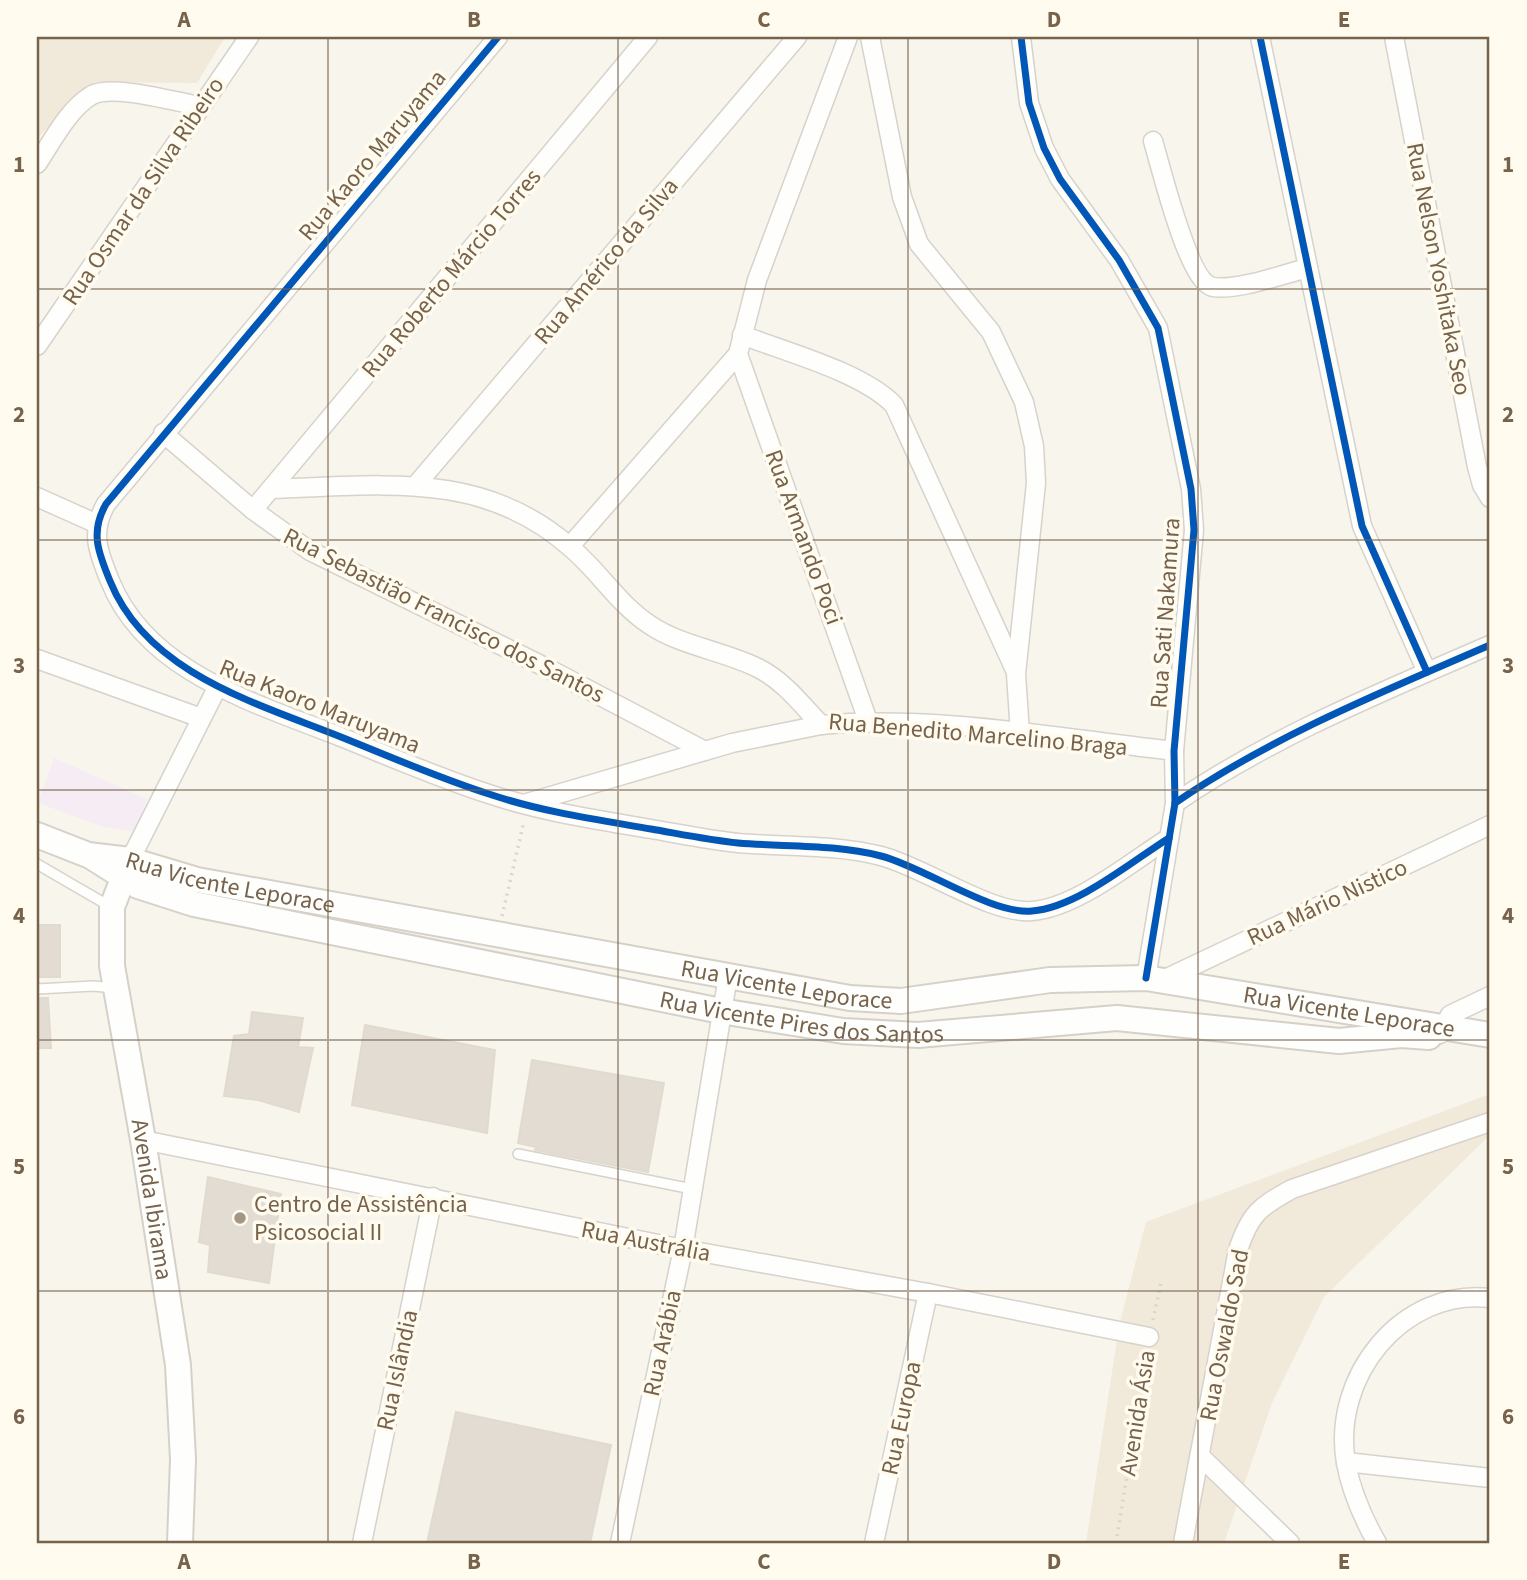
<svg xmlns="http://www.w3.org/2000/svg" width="1527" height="1580" font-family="'Source Sans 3',sans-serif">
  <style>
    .residential { fill: #f1eadb }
    .education { fill: #f6ecf4 }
    .building { fill: #e2dcd2; stroke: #e1dacf; stroke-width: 2 }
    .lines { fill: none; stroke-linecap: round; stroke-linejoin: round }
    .lane-casing { stroke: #d7d2cb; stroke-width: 12 }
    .street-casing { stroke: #d7d2cb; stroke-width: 21 }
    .secondary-casing { stroke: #d6d1c8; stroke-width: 28 }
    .path { stroke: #dad5cf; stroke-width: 3.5; stroke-dasharray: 2 5; stroke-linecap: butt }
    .lane { stroke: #fefefc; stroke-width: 9 }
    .street { stroke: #fefefc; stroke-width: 18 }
    .secondary { stroke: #fefefc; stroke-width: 24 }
    .cycleway-casing { stroke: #fffbef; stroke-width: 11 }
    .cycleway { stroke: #0057b8; stroke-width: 7 }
    .grid { fill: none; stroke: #77634c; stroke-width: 2; stroke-opacity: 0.55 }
    .poi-dot { fill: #a49684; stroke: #fffbef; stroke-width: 2.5 }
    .labels { text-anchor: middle; stroke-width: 7; stroke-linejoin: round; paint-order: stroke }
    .street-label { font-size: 24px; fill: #77634c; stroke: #fffbef }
    .poi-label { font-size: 24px; fill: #77634c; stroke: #fffbef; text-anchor: start }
    .neatline { fill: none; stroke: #77634c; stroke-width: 2.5 }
    .grid-label { font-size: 23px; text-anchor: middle; font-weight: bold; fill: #77634c }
  </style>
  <rect width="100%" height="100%" fill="#f8f5ed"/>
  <!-- residential -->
  <g class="residential">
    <path d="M37,37h188l-28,46 -102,-1 -58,56z"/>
    <path d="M1490,1094v41l-166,162 -52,106 -48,140h-138l33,-217 27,-104z"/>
  </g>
  <!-- education -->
  <path class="education" d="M54,758l93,41 -11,33 -35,-6 -63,-23z"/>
  <!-- building -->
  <g class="building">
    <rect x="37" y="925" width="23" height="52"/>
    <path d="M37,998h11l3,50h-14z"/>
    <path d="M252,1012l51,6 -5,29 15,1 -14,64 -41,-12 -34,-4 10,-60 15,-2z"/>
    <path d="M365,1025l130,25 -8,83 -135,-28z"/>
    <path d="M532,1060l132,23 -16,89 -113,-22 1,-3 -18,-4z"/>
    <path d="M208,1177l73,17 -12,89 -61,-11 2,-27 -11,-3z"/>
    <path d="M456,1412l155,33 -21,98h-163z"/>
  </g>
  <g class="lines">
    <defs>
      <g id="lane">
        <path d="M37,864l74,43"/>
        <path d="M37,989l56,-3 22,2"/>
        <path d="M518,1154l174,35"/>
      </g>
      <g id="street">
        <path d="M498,37l-392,467c-16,28 -8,48 4,77 37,92 146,122 231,156 50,20 100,42 151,58 51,17 107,25 159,34 29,5 58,11 87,14 47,4 96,1 143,13 43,11 111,59 151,55 44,-3 99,-49 137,-73"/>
        <path d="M848,37l-91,243 -19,74 130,367"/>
        <path d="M870,37l32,160 17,47 72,88 33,70 10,44 2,37 -20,191 4,59"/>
        <path d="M1021,37l8,66 15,45 16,31 59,81 39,68 33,161 3,41 -20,221 1,52 -29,175"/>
        <path d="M1260,37l102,489 65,146"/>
        <path d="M1394,37l83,430 5,18 8,13"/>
        <path d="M1153,141c8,26 35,141 60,146 24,4 70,-13 95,-19"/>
        <path d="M37,164c15,-22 31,-55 55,-69 21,-11 84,7 108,11"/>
        <path d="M742,335c44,17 120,37 152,70l121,265"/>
        <path d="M37,346l212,-309"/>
        <path d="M163,433l90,77 57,41 241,119 154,81"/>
        <path d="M416,485l381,-448"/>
        <path d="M271,489c108,-3 211,-20 299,58 29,24 48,57 80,78 31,21 74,26 108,43 26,13 44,37 63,57 117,-10 237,13 353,26"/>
        <path d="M37,497l58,26"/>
        <path d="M253,510l395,-473"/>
        <path d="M570,546l168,-192"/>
        <path d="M37,659l164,59"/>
        <path d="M527,803l205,-60 89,-18"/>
        <path d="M1175,803c96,-66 209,-112 315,-158"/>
        <path d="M130,860l87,-172"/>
        <path d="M1163,980l327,-155"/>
        <path d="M1440,1034l10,-19 40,-19"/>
        <path d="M143,1140l540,109 245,44 221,44"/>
        <path d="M1201,1457l89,86"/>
        <path d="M1346,1462l144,16"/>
        <path d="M362,1543l71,-346"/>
        <path d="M620,1543l63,-294 45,-273"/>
        <path d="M874,1543l54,-250"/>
        <path d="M1183,1543l55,-293c12,-36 21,-43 54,-61l198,-67"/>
        <path d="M1377,1543c-14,-25 -26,-52 -31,-80 -15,-86 56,-175 144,-165"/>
      </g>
      <g id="secondary">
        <path id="s1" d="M37,835l51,20 42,5 67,20 653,118 51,3 149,-21 96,-2 344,57"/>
        <path id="s2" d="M92,857l46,29 56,18 527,107 122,20 75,4 199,-17 222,23 62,-6 28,2"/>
        <path id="s3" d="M129,863l-17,44v59l31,174 35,225 5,94 -3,84"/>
      </g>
    </defs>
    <!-- lane casing -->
    <use href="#lane" class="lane-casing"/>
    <!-- street casing -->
    <use href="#street" class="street-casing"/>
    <!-- secondary casing -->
    <use href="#secondary" class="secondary-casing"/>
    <!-- path -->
    <g class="path">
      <path d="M502,916l22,-95"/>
      <path d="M1153,1320l8,-38"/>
      <path d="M1116,1543l31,-191"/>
    </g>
    <!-- lane -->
    <use href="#lane" class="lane"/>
    <!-- street -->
    <use href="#street" class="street"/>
    <!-- secondary -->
    <use href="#secondary" class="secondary"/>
    <defs>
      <g id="cycleway">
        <path d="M498,37l-392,467c-16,28 -8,48 4,77 37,92 146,122 231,156 50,20 100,42 151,58 51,17 107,25 159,34 29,5 58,11 87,14 47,4 96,1 143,13 43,11 111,59 151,55 44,-3 99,-49 137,-73"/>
        <path d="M1021,37l8,66 15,45 16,31 59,81 39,68 33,161 3,41 -20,221 1,52 -29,175"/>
        <path d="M1260,37l102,489 65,146"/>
        <path d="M1175,803c96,-66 209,-112 315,-158"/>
      </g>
    </defs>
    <!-- cycleway casing -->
    <use href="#cycleway" class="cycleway-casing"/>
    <!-- cycleway -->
    <use href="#cycleway" class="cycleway"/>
  </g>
  <!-- grid -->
  <path class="grid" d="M328,37v1506M618,37v1506M908,37v1506M1198,37v1506M37,289h1453M37,540h1453M37,790h1453M37,1040h1453M37,1291h1453"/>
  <!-- markers -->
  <circle class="poi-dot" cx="240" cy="1218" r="7"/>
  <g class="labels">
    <!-- street labels -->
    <g class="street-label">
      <text transform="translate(372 155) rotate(-50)" y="8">Rua Kaoro Maruyama</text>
      <text transform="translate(143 191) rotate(-56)" y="8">Rua Osmar da Silva Ribeiro</text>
      <text transform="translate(606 261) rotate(-50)" y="8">Rua Américo da Silva</text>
      <text transform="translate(1439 269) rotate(79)" y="8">Rua Nelson Yoshitaka Seo</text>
      <text transform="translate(451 273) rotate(-50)" y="8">Rua Roberto Márcio Torres</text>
      <text transform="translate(804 537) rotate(70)" y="8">Rua Armando Poci</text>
      <text transform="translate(1165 613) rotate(-86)" y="8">Rua Sati Nakamura</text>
      <text transform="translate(444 615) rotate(27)" y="8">Rua Sebastião Francisco dos Santos</text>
      <text transform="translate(320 706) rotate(22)" y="8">Rua Kaoro Maruyama</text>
      <text transform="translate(978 734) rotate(5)" y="8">Rua Benedito Marcelino Braga</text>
      <text dy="8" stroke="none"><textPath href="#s1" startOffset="200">Rua Vicente Leporace</textPath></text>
      <text transform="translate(1327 902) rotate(-25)" y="8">Rua Mário Nistico</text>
      <text dy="8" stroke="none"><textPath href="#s1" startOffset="766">Rua Vicente Leporace</textPath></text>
      <text dy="8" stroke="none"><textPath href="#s1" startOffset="1334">Rua Vicente Leporace</textPath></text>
      <text dy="8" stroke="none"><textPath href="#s2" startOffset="732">Rua Vicente Pires dos Santos</textPath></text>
      <text dy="8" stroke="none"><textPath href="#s3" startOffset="343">Avenida Ibirama</textPath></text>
      <text transform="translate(646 1241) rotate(11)" y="8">Rua Austrália</text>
      <text transform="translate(1224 1335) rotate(-79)" y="8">Rua Oswaldo Sad</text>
      <text transform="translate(662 1343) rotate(-78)" y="8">Rua Arábia</text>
      <text transform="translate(397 1370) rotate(-78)" y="8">Rua Islândia</text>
      <text transform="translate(1137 1413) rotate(-81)" y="8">Avenida Ásia</text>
      <text transform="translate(901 1418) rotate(-78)" y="8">Rua Europa</text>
    </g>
    <!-- poi labels -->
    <g class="poi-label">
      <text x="254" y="1212">Centro de Assistência<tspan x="254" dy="28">Psicosocial II</tspan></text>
    </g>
  </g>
  <!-- border -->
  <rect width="1527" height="1580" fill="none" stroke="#fffbef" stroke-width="77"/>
  <rect x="38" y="38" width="1450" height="1504" class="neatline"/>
  <g class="grid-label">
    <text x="184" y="27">A</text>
    <text x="474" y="27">B</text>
    <text x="764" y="27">C</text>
    <text x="1054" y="27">D</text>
    <text x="1344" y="27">E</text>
    <text x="19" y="172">1</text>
    <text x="1508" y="172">1</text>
    <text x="19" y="422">2</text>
    <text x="1508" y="422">2</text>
    <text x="19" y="673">3</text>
    <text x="1508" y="673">3</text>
    <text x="19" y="923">4</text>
    <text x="1508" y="923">4</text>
    <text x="19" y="1174">5</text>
    <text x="1508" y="1174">5</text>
    <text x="19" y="1424">6</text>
    <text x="1508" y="1424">6</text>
    <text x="184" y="1569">A</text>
    <text x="474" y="1569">B</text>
    <text x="764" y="1569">C</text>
    <text x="1054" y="1569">D</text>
    <text x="1344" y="1569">E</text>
  </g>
</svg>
